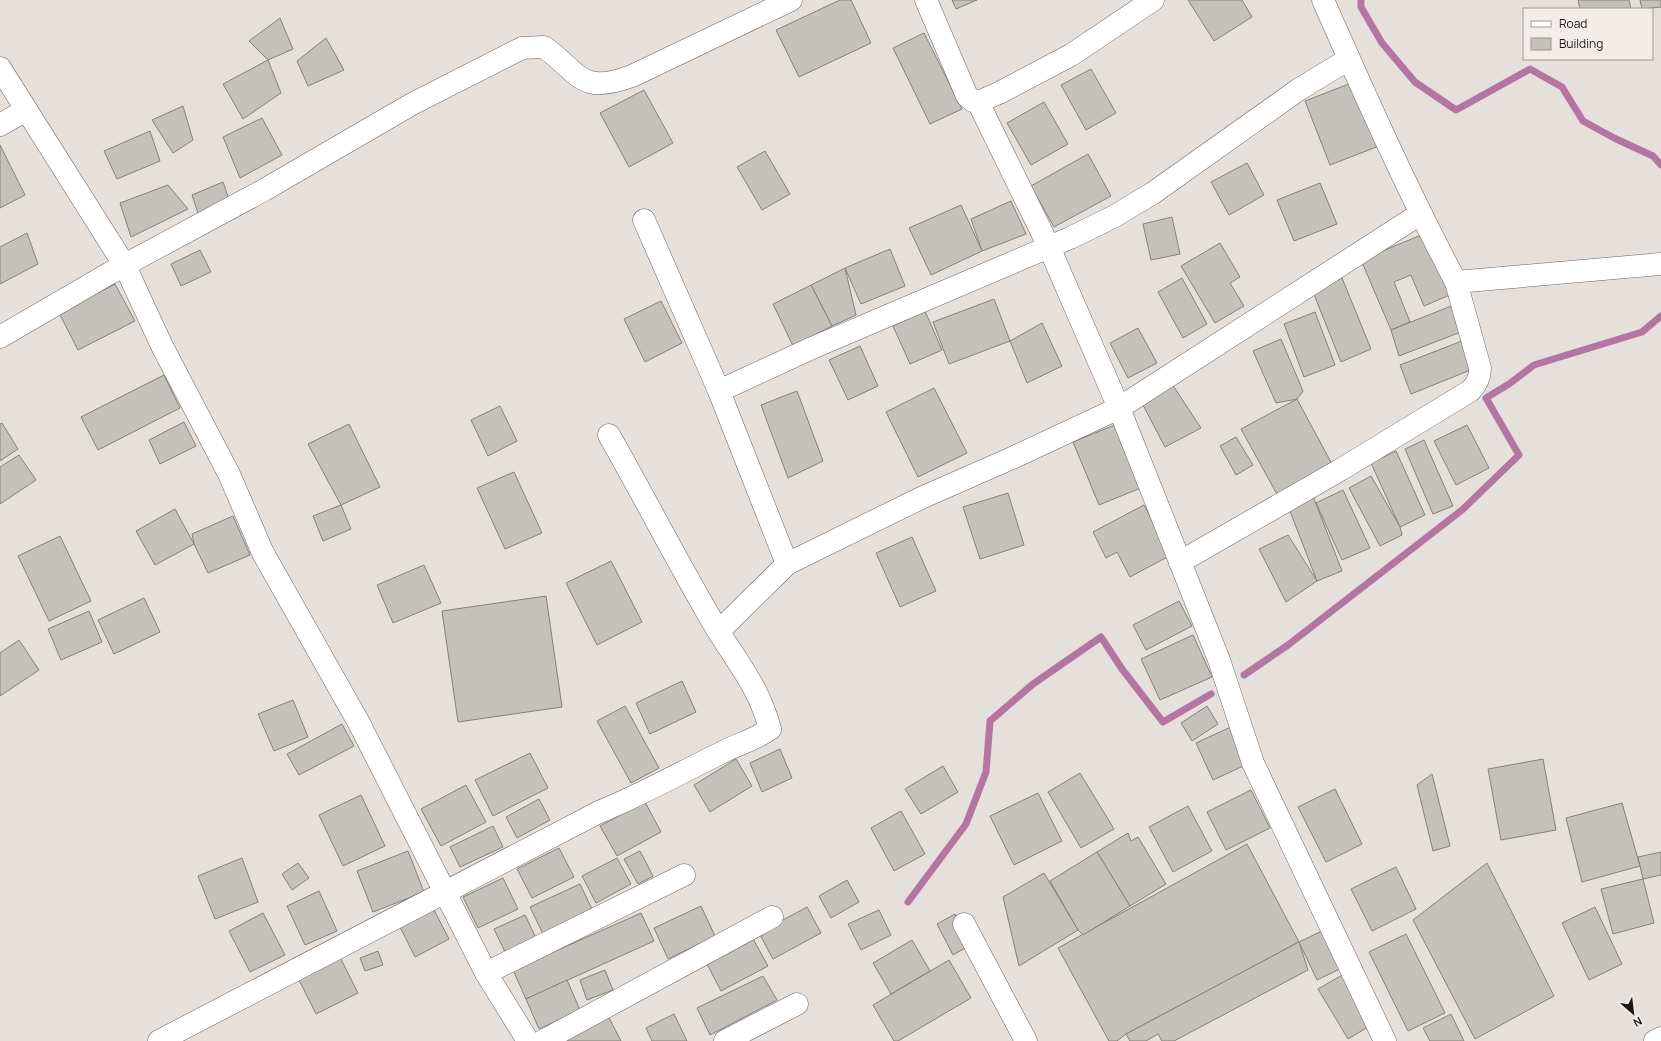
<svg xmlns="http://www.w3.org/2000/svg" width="1661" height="1041" font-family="Manrope,sans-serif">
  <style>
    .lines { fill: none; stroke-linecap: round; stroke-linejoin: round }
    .stream { stroke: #b475a1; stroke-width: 7 }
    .building { fill: #c4c1bc; stroke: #84817c }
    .minor-casing { stroke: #696461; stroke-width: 23 }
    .minor { stroke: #fff; stroke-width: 22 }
  </style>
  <rect width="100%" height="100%" fill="#e6e0dd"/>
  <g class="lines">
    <!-- stream -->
    <g class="stream">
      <path d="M1361,0v7l21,36 33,39 41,28 74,-41 32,18 21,34 31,17 39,18 8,9"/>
      <path d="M1244,675l44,-30 174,-135 57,-55 -33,-57 23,-14 25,-19 108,-33 19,-16"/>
      <path d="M908,902l58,-78 20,-52 4,-51 43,-37 68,-47 21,32 41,53 48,-28"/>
    </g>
  </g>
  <!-- building -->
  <g class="building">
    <path d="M840,0h11l20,43 -72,34 -23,-47z"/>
    <path d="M952,0h25l-21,9z"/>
    <path d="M1188,0h54l10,17 -38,24z"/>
    <path d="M1578,0h51l2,9h-51z"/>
    <path d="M1640,0h21v7l-19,2z"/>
    <path d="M280,18l13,31 -25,11 -19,-19z"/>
    <path d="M924,33l38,76 -32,15 -37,-76z"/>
    <path d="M326,38l18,32 -36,16 -11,-25z"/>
    <path d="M268,60l13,33 -38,26 -20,-35z"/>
    <path d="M1091,69l25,44 -30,17 -25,-45z"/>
    <path d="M1354,82l25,64 -49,19 -25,-64z"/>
    <path d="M644,90l29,53 -44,24 -29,-54z"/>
    <path d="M1044,102l24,42 -37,21 -24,-42z"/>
    <path d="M183,106l10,34 -20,13 -21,-33z"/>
    <path d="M262,118l20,37 -42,23 -17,-41z"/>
    <path d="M150,131l10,30 -43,18 -13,-28z"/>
    <path d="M0,145l25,50 -25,13z"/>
    <path d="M765,151l25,43 -28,16 -25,-43z"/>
    <path d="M1088,154l23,42 -57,31 -23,-41z"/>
    <path d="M1247,163l17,32 -35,20 -18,-33z"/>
    <path d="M223,182l8,23 -30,17 -9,-27z"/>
    <path d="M1320,183l17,41 -43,17 -17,-41z"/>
    <path d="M168,185l20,24 -57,28 -11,-34z"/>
    <path d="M1011,201l15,33 -44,17 -11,-32z"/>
    <path d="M961,205l21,46 -51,24 -22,-47z"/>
    <path d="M1172,217l8,37 -29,6 -8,-36z"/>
    <path d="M27,233l11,31 -38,20v-37z"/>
    <path d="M1426,233l26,61 -28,12 -13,-31 -17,7 16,40 -19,8 -30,-70z"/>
    <path d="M1220,243l20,34 -10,6 14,23 -29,17 -34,-57z"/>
    <path d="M890,249l15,37 -44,18 -16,-36z"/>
    <path d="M200,250l11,22 -30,14 -10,-22z"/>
    <path d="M845,268l11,47 -24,11 -21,-41z"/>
    <path d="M1182,278l25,46 -24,14 -25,-46z"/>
    <path d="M1342,278l29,71 -30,13 -28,-70z"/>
    <path d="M115,284l20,37 -57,29 -19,-37z"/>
    <path d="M811,285l21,41 -39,20 -20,-42z"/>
    <path d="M994,299l16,42 -61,23 -16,-42z"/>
    <path d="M661,301l21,42 -37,19 -21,-43z"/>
    <path d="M1456,304l10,26 -67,26 -8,-26z"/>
    <path d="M925,311l17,39 -32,14 -17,-38z"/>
    <path d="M1315,312l20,53 -31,12 -20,-53z"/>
    <path d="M1042,323l20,43 -35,17 -17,-42z"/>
    <path d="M1138,328l19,35 -29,15 -18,-35z"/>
    <path d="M1281,339l22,52 -6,8 -21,4 -23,-52z"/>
    <path d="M1467,339l11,28 -67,27 -11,-29z"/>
    <path d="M860,346l18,40 -30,14 -19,-40z"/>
    <path d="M164,375l16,33 -82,42 -17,-33z"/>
    <path d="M1172,384l29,44 -36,19 -22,-42z"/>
    <path d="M934,388l33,65 -49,24 -32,-65z"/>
    <path d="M797,391l26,70 -35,17 -27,-73z"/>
    <path d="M1297,399l36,67 -55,30 -37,-67z"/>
    <path d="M500,406l17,35 -29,15 -17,-36z"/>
    <path d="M184,422l12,24 -36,18 -11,-24z"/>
    <path d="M1122,422l26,63 -49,20 -26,-63z"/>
    <path d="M2,423l16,26 -18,12v-37z"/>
    <path d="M349,424l31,63 -39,18 -33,-61z"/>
    <path d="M1467,425l22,43 -33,17 -22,-44z"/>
    <path d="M1236,437l17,28 -17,10 -16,-29z"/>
    <path d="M1424,440l29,66 -20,8 -28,-65z"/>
    <path d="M1396,451l29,64 -25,12 -29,-64z"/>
    <path d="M19,455l17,25 -36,24v-37z"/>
    <path d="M514,472l28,61 -37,16 -28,-61z"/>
    <path d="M1371,476l29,51 2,8 -22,11 -31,-58z"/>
    <path d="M1343,490l27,58 -28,12 -26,-57z"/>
    <path d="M1008,493l16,52 -44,14 -17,-52z"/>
    <path d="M1313,496l29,75 -25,10 -29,-75z"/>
    <path d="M341,505l10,24 -28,12 -10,-25z"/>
    <path d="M1144,505l27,50 -41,22 -13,-25 -11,6 -13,-26z"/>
    <path d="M175,509l19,35 -39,21 -19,-34z"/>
    <path d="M233,516l17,39 -42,18 -14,-29 -2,-10z"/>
    <path d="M1288,535l29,46 -31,21 -27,-53z"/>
    <path d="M60,536l31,65 -42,20 -31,-65z"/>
    <path d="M912,537l24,54 -36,16 -24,-54z"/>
    <path d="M611,561l31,61 -45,23 -31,-62z"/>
    <path d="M424,565l17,38 -48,20 -16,-38z"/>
    <path d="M546,596l16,111 -104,15 -16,-111z"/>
    <path d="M144,598l16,34 -46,22 -16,-34z"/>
    <path d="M1179,601l13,25 -46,24 -13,-25z"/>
    <path d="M89,611l13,31 -41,18 -13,-31z"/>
    <path d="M1193,635l19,42 -52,23 -19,-41z"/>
    <path d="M19,640l20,30 -39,26v-43z"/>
    <path d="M682,681l14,31 -46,22 -14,-31z"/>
    <path d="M293,700l15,37 -34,14 -16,-37z"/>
    <path d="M625,706l34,62 -28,15 -34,-62z"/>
    <path d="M1207,706l11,18 -26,17 -11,-18z"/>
    <path d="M342,724l12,22 -55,29 -12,-21z"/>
    <path d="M1235,725l17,37 -39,18 -17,-37z"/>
    <path d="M780,749l12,29 -30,14 -12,-29z"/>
    <path d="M530,753l18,35 -55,28 -18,-36z"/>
    <path d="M736,759l16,27 -42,26 -16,-27z"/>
    <path d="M1543,759l13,71 -55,10 -13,-71z"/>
    <path d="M943,766l15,26 -37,22 -16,-25z"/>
    <path d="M1080,773l34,56 -33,19 -33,-56z"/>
    <path d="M1432,774l18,72 -17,5 -16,-66z"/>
    <path d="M466,785l20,37 -45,24 -20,-37z"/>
    <path d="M1335,789l27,55 -36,18 -28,-55z"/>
    <path d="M1251,790l19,38 -44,22 -19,-38z"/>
    <path d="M1038,793l24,48 -48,24 -24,-49z"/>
    <path d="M361,795l24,51 -42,20 -24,-51z"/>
    <path d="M539,799l11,21 -33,18 -11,-21z"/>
    <path d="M645,802l16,30 -44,24 -17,-30z"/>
    <path d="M1622,803l18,63 -58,16 -16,-64z"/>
    <path d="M1188,806l24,45 -39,21 -24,-45z"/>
    <path d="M901,811l24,43 -31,17 -23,-43z"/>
    <path d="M493,826l10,21 -43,20 -10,-20z"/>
    <path d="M1128,833l3,8 7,-4 28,47 -36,22 -33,-54z"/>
    <path d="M1247,844l52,98 -173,92 -9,7h-8l-51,-93z"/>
    <path d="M559,848l15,29 -42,21 -15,-29z"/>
    <path d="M408,851l16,41 -51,20 -16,-41z"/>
    <path d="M640,851l13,25 -15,8 -14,-25z"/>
    <path d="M1097,852l33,54 -47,29 -5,-5 -28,-49z"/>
    <path d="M1661,852v23l-18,4 -5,-22z"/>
    <path d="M242,858l16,44 -43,17 -17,-43z"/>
    <path d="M617,858l14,26 -35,19 -14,-27z"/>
    <path d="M298,863l11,15 -17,12 -10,-16z"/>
    <path d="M1487,863l67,133 -79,43 -62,-119z"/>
    <path d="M1396,867l20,42 -44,22 -21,-42z"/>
    <path d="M1044,873l34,57 -59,36 -16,-69z"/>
    <path d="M503,878l15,31 -40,19 -15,-31z"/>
    <path d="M1643,879l11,44 -41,11 -12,-45z"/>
    <path d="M847,880l12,22 -28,16 -12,-22z"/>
    <path d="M580,884l13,27 -50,23 -13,-27z"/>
    <path d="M319,891l18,40 -32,14 -18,-39z"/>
    <path d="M432,906l17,33 -34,18 -17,-34z"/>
    <path d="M701,906l14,30 -47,23 -14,-31z"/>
    <path d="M807,907l14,26 -48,26 -14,-26z"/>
    <path d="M1595,907l27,57 -33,16 -27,-57z"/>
    <path d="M879,910l12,25 -30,15 -13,-26z"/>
    <path d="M263,913l22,42 -35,17 -21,-41z"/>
    <path d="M641,913l13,28 -128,58 -13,-29z"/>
    <path d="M955,914l17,30 -19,11 -16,-31z"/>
    <path d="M525,915l11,23 -31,14 -11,-23z"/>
    <path d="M1328,928l18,38 -29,14 -18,-38z"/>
    <path d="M1406,934l39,79 -37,18 -39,-79z"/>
    <path d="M752,937l16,29 -47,25 -15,-29z"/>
    <path d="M912,940l18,31 -39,23 -18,-31z"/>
    <path d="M1299,942l9,28 -134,71h-12l-4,-7 -12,7h-16l-4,-7z"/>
    <path d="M378,951l5,14 -18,6 -5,-13z"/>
    <path d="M340,957l18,36 -42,21 -18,-36z"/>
    <path d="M949,960l22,38 -73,43h-4l-21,-36z"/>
    <path d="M605,970l8,20 -26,10 -7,-20z"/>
    <path d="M1344,974l29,50 -25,15 -30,-50z"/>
    <path d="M763,976l14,24 -67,35 -13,-27z"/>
    <path d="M567,980l13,30 -41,19 -13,-30z"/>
    <path d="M607,1014l14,27h-62z"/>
    <path d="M674,1014l13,27h-35l-6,-13z"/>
    <path d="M1451,1014l13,27h-34l-7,-13z"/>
  </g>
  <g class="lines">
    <defs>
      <g id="minor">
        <path d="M926,0l41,96 6,5 5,1 21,-9 72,-38 82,-55"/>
        <path d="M1323,0c42,95 84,190 133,282l205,-18"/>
        <path d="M0,68l125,198 37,80 67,128 34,79 96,170 127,250 42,68"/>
        <path d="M978,102l71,145 70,161 100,252 34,103 132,278"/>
        <path d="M0,125l26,-15"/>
        <path d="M644,220l75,171 68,173"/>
        <path d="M0,337l110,-64 154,-83 148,-86 110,-56 22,-1c37,27 36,48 88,29l159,-76"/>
        <path d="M719,391l93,-43 258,-110 43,-21 40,-24 145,-103 51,-31"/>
        <path d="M1180,562l160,-92 130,-79c7,-7 10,-13 10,-23l-24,-86"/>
        <path d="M719,631l68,-67 134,-66 91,-40 107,-50 301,-194"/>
        <path d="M964,924l62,117"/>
        <path d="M486,973l198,-98"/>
        <path d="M159,1041l440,-229c42,-17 81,-39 122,-59 16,-9 34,-13 49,-24 -10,-39 -31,-65 -52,-98 -38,-64 -72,-131 -109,-196"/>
        <path d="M543,1041l229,-124"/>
        <path d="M725,1041l72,-37"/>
        <path d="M1655,1041l6,-3"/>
      </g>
    </defs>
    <!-- minor casing -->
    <use href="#minor" class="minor-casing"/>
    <!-- minor -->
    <use href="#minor" class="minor"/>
  </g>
  <!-- legend -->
  <rect x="1523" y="8" width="130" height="52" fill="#f3edea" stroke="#9c9795"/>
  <rect x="1531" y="21" width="20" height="6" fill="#ffffff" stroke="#9c9795"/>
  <text x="1559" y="28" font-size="12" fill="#191716">Road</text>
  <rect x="1531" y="38" width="20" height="12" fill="#c4c1bc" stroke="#9c9795"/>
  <text x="1559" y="48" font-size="12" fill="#191716">Building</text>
  <!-- north arrow -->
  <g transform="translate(1633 1013) rotate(152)" stroke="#f3edea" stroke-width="3" paint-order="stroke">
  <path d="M0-3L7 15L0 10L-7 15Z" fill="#191716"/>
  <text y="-6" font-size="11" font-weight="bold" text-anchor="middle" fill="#191716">N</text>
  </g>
</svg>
